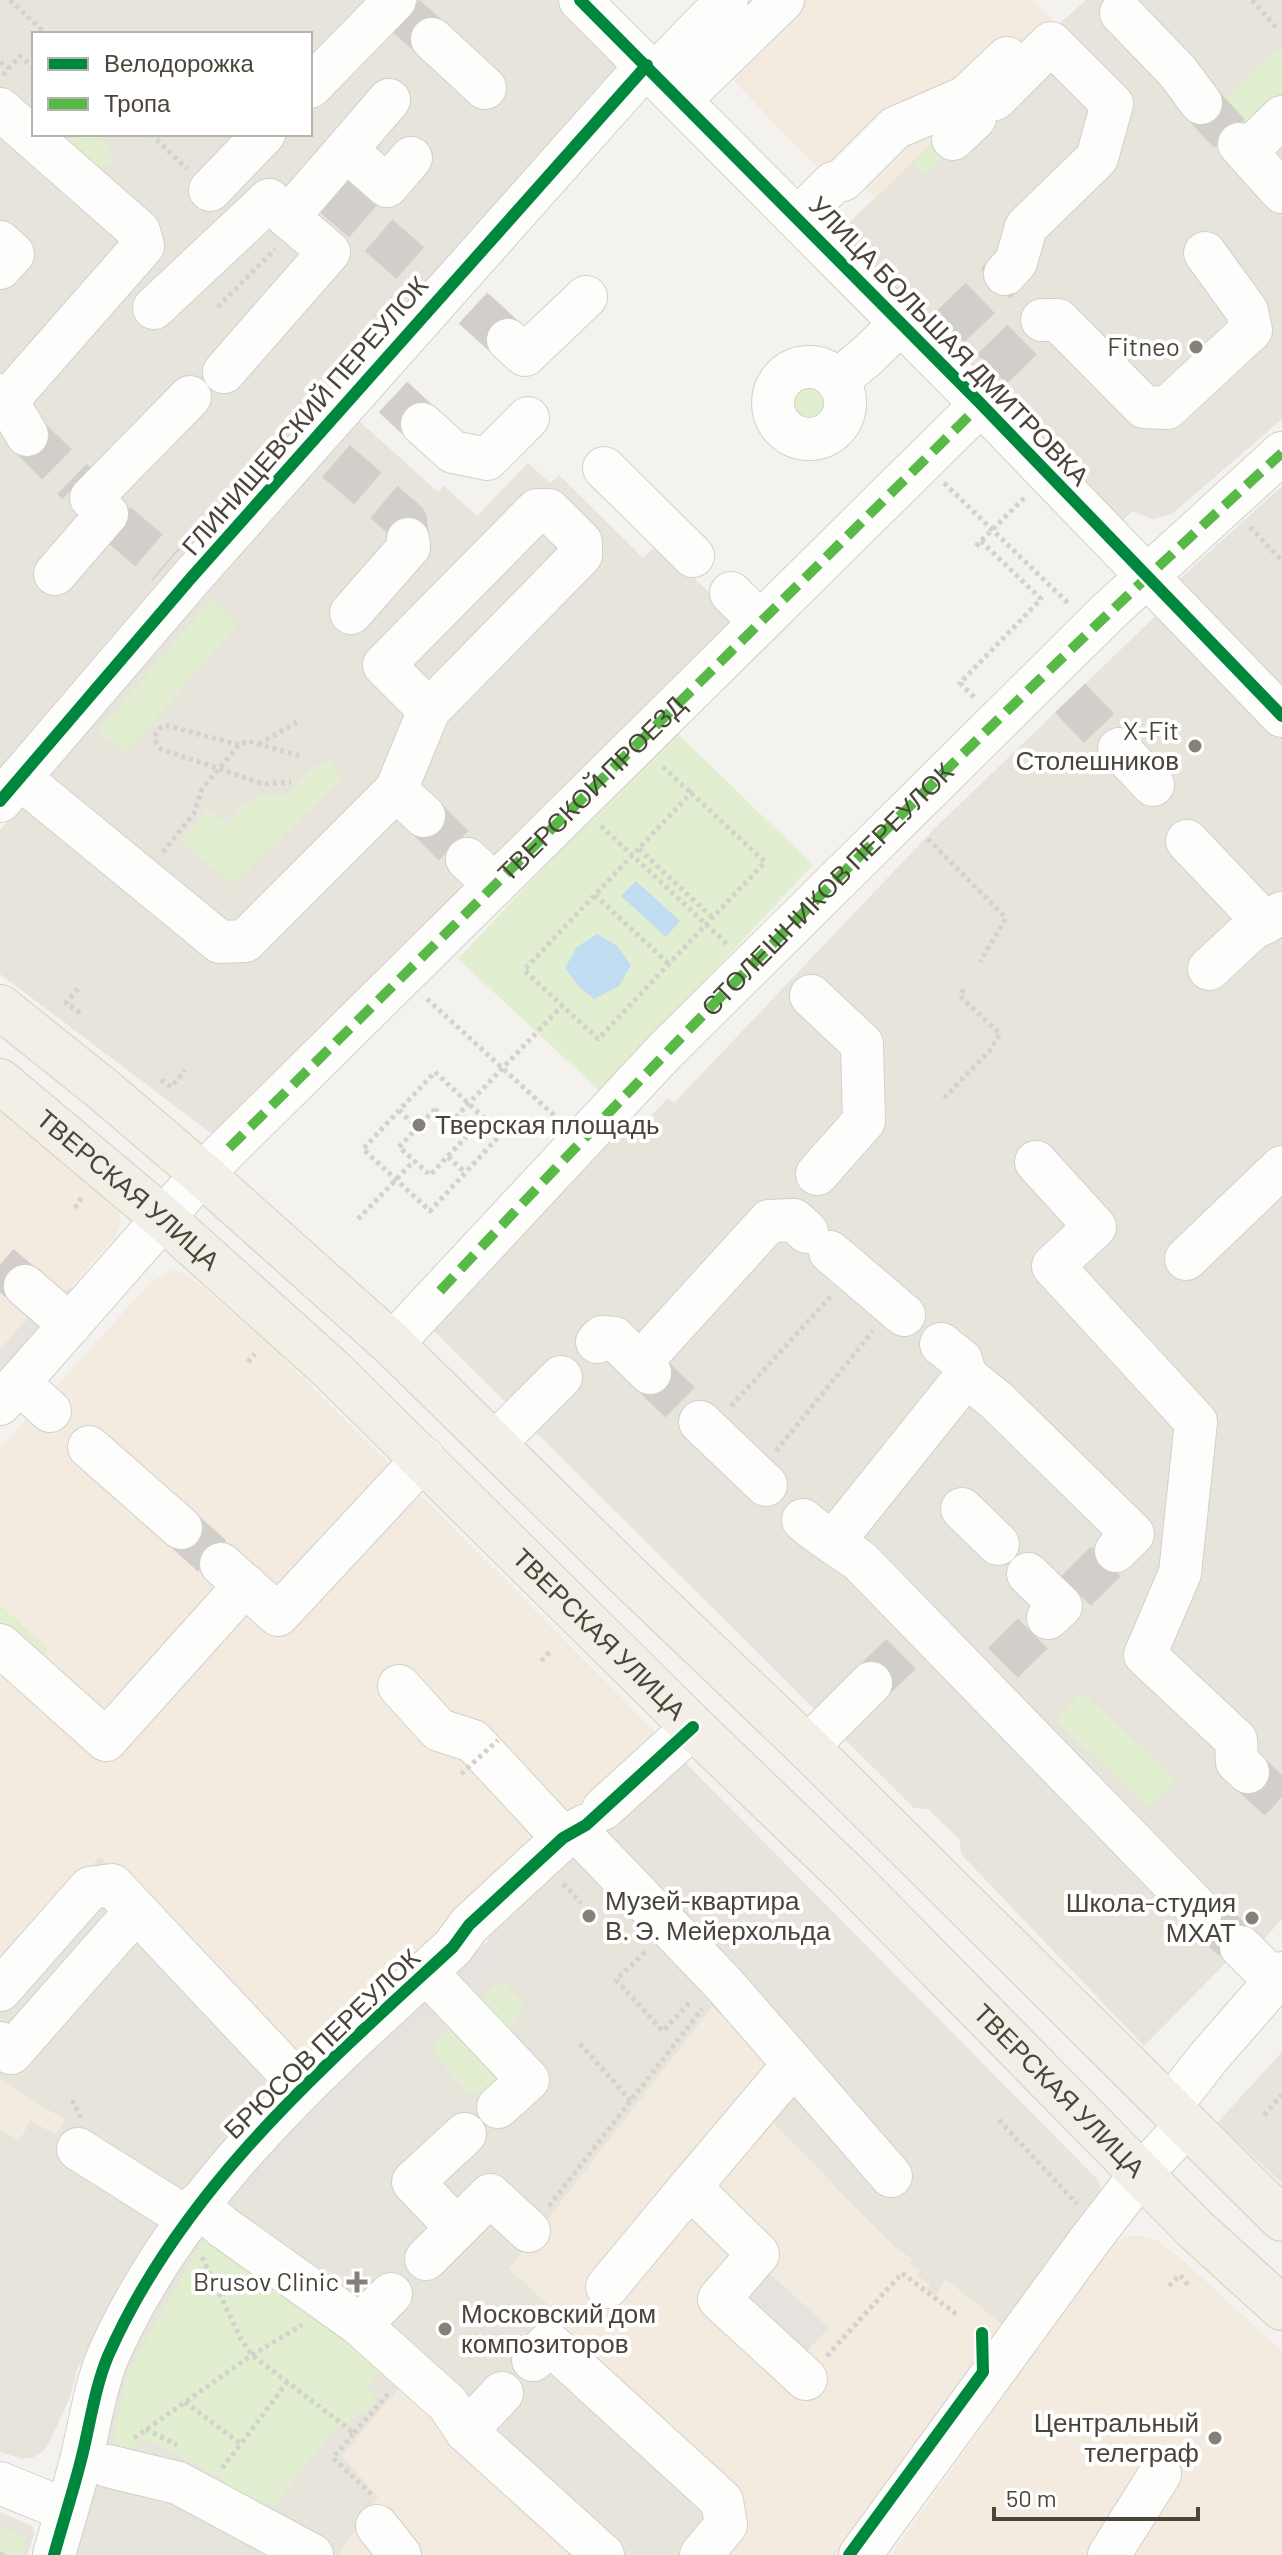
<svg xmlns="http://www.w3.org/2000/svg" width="1282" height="2555" font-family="Barlow,sans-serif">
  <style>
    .residential { fill: #e7e4dc; fill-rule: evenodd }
    .commercial { fill: #f3ebdf }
    .green { fill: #e1eecf }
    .parking { fill: #e6e3df }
    .water { fill: #c0ddf1 }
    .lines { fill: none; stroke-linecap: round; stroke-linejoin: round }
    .minor-tunnel { stroke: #d2cfca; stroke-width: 42; stroke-dasharray: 42 21; stroke-linecap: butt }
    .minor-casing { stroke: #d2d0cb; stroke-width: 44 }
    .major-casing { stroke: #d6cebb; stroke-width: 46 }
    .path { stroke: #d3d2cc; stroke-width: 5; stroke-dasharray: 4 4; stroke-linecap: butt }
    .minor { stroke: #fdfdfc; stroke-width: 42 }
    .major { stroke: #f2efe6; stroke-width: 44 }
    .path-bridge { stroke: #d3d2cc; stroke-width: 5; stroke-dasharray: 4 4; stroke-linecap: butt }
    .quiet { stroke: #58b947; stroke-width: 10; stroke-dasharray: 20 10; stroke-linecap: butt }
    .cycleway-casing { stroke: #fff; stroke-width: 17 }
    .cycleway { stroke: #00873e; stroke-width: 12 }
    .poi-dot { fill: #868178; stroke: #fff; stroke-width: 3 }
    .labels { text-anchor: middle; stroke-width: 8; stroke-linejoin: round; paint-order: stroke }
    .street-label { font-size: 26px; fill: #4b4439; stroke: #fff }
    .poi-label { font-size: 26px; fill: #4b4439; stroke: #fff; text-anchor: end }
  </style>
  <rect width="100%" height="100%" fill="#f4f2ee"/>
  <!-- residential -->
  <g class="residential">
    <path d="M0,0h568l45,44 5,29 -618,703zM34,34h276v100h-276z"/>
    <path d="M1086,0h196v419l-110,95 -19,5 -21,-8 -14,15 -291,-282 159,-154z"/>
    <path d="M358,420l80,72 6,-6 33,30 51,-53 22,20 9,-8 84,83 16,-14 76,74 -520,518 -215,-162v-144z"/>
    <path d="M1282,486v213l-109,-114z"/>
    <path d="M1164,608l118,124v1187l-25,28 -9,-7 -104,106 -183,-192 -1,-14 -32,-31 -14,-1 -482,-479 191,-217 17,15 28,-29 6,5 261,-275z"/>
    <path d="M678,1755l421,426 2,13 -97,132 -58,-46 -10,17 -10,-7 -17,-27 3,-4 -18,-12 -148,-152 -192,241 181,167 -47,52h-68l-241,-58 -40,58h-263l46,-188 75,-133 291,-293v-12z"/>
    <path d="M100,1856l195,212 -193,256 -25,46 -7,27 -20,44 -6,10 -10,6 -11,2 -23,-7v-323l19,11 12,-20h33l-64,-40v-111z"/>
    <path d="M1282,2052v131l-65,-60z"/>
    <path d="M0,2512l32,14 2,8 -7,21h-27z"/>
  </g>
  <!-- commercial -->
  <g class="commercial">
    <path d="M762,0h271l24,25 -71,65 -111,108 -15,-15 -14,14 -122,-126z"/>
    <path d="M0,1108l113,96 6,8 2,11 -6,14 -45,50 -10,6 -11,-1 -49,58z"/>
    <path d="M173,1270l17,6 82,71 384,385 -361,336 -195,-212 -100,113v-521l151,-166z"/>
    <path d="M712,2007l64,49 -30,39 148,152 18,12 -2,4 10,7 -4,5 14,9 -3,6 9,6 10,-16 58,46 -165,229h-151l46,-51 -180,-168 12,-15 -57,-52z"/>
    <path d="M0,2080l65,40 -10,15 -24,-15 -12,20 -19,-11z"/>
    <path d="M1129,2236h15l12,4 24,18 102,93v204h-391l219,-309z"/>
    <path d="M416,2368l204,187h-281l39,-58 -36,-41z"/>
  </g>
  <!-- green -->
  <g class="green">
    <path d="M1277,49l5,5v43l-31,30 -27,-27z"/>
    <path d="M71,134h29c7,8 14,17 10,28l-12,7 -27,-23z"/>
    <path d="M941,136l11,11 -28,28 -11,-11z"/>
    <path d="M807,380c21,2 31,20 19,38l-15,8 -17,-5 -8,-16 5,-17z"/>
    <path d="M212,599l26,25 -113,130 -27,-23z"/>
    <path d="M675,731l138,134 -212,227 -143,-133 159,-170z"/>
    <path d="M330,760l11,18 -108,107 -53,-44 27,-32 19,15c22,-25 25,-28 60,-29l30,-30z"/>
    <path d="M0,1605l48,43 -6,7 -42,-31z"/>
    <path d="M1082,1692l94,87 -27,29 -93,-87z"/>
    <path d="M504,1983l18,19v10l-10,11 -1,7 17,22 -46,41 -8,3 -6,-3 -34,-38 -1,-7 6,-9 57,-54z"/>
    <path d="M203,2240l35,11 145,116 -18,22 10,4 -1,12 -42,27 -57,72 -6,-3 -7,6 -30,-13 -11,-17 -77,-38 -17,12 -16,-1 17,-79z"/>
    <path d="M0,2526l23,10 2,8 -3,11h-22z"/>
  </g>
  <!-- parking -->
  <g class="parking">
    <path d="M70,1287l12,10 -82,93v-40l49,-58 11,1z"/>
    <path d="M499,1936l10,14 -284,259 -5,-7 97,-105 171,-156z"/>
    <path d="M766,2270l63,58 -28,29 -62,-58z"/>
  </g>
  <!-- water -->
  <g class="water">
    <path d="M636,881l44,40 -14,16 -45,-41z"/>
    <path d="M597,934l20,12 14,19 -12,21 -25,13 -15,-12 -14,-19 12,-21z"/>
  </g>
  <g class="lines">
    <!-- minor-tunnel -->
    <g class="minor-tunnel">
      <path d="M406,16l26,23"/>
      <path d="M1201,103l38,41"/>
      <path d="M331,194l91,79"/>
      <path d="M473,308l35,32"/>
      <path d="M950,327l55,-53"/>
      <path d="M992,369l50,-49"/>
      <path d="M393,397l29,27"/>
      <path d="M27,435l50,49"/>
      <path d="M336,461l70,60 2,18"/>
      <path d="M117,523l49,42"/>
      <path d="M1070,698l49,51"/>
      <path d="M424,816l43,43"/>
      <path d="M0,1265l25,21"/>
      <path d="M650,1373l50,49"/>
      <path d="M181,1528l40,36"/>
      <path d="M1076,1591l40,-40"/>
      <path d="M1003,1663l45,-45"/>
      <path d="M871,1683l37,-36"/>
      <path d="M1248,1772l34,31"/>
      <path d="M1201,1912l40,35"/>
    </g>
    <defs>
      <g id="minor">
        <path d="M580,0l401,404 301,312"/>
        <path d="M1121,13l56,58 24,32"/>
        <path d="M432,39l53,49"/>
        <path d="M655,74l72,-74"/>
        <path d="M310,87l85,-87"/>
        <path d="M681,99l102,-99"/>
        <path d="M995,99l56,-56 61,61 -15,54 -71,69 -10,35 -11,12"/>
        <path d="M0,109l139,122 4,15 -136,155"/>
        <path d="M953,139l22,-21"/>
        <path d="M1239,144l43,48"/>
        <path d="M346,150l41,36 24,-28"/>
        <path d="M1246,152l36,-35"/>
        <path d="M210,190l54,-56"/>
        <path d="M798,218l35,-35 10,-3 52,-52 71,-31 41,-39"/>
        <path d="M0,242l13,12 -13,14"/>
        <path d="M154,308l115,-108 19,17"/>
        <path d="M1042,320h16l86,87 23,1 84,-78 -4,-19 -42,-58"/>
        <path d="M508,340l17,15 61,-58"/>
        <circle cx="809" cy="403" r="36"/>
        <path d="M224,372l105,-120 -41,-35 101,-117"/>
        <path d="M837,381l30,-25 34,-33"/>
        <path d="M0,395l7,6 20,34"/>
        <path d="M422,424l31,28 34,7 41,-41"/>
        <path d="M604,468l89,88"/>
        <path d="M91,498l99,-101"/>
        <path d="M55,574l52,-60"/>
        <path d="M731,593l29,29"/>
        <path d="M351,613l58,-66 -1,-8"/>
        <path d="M1119,749l34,36"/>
        <path d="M20,778l200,164 25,-1 151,-151 28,26"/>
        <path d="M396,790l33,-80 152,-155v-13l-32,-32h-12l-153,155 45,45"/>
        <path d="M0,801l191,-223 456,-513"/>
        <path d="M1187,841l78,82"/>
        <path d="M467,859l28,26"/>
        <path d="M1209,969l43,-40 30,-16"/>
        <path d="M811,996l51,48 2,77 -47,53"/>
        <path d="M1036,1162l59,65 -42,39 143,156 -16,151 -35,82 91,85 1,22 11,10"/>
        <path d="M830,1252l74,63"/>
        <path d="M1186,1259l96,-92"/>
        <path d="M25,1286l45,39"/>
        <path d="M597,1342l5,-5 12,1 36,35"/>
        <path d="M392,1344l273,-293 444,-440 173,-158"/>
        <path d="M640,1363l129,-142 25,-1 13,12"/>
        <path d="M966,1376l31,25 136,133 -17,17"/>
        <path d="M19,1383l31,28"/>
        <path id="s1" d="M0,1404l202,-230 779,-770"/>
        <path d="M700,1422l66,63"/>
        <path d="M495,1443l66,-66"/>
        <path d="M89,1447l92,81"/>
        <path d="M962,1509l36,35"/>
        <path d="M803,1520c18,16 37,27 57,41l341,351"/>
        <path d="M833,1542l133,-166 -5,-16 -20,-16"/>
        <path d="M221,1564l57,51 146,-157"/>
        <path d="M1028,1574l33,32 -13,12"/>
        <path d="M0,1645l106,95 139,-155"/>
        <path d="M399,1686l40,44 34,11 90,97"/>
        <path d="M807,1747l64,-64"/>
        <path d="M603,1809l90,-82"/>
        <path d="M577,1831l146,152 168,193"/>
        <path d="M1241,1947l34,34"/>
        <path d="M426,1972l102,108 -30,27"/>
        <path d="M0,1990l90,-102 22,-3 190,202"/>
        <path d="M0,2043l11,10 125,-142"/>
        <path d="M794,2064l-104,123 68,67 -39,45 87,80"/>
        <path d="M1169,2108l39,-50 74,-85"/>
        <path d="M78,2149l109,69"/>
        <path d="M197,2205l26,22 137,98 88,79 18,27 137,124"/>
        <path d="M457,2228l33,-33 39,36"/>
        <path d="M426,2259l31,-31 -44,-46 52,-48"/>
        <path d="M607,2287l83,-100"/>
        <path d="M360,2325l31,-31"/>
        <path d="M533,2360l16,-17 173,158 4,24 -25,30"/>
        <path d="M466,2431l36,-38"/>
        <path d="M108,2466l70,17 134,72"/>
        <path d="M0,2483l66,27"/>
        <path d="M377,2526l23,29"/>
        <path d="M54,2555c9,-33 20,-66 28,-99 8,-32 13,-69 26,-100 74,-168 213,-287 345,-409l16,-22 94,-87 23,-13"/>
        <path d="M860,2555l229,-314 51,-66 46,-49"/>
        <path d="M1109,2555l51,-81"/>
      </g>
      <g id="major">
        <path d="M0,1007l105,84 97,83 190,170 237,233 178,170 475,472"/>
        <path id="s2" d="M0,1081l163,137 168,151 362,358 156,150 346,352 87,79"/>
      </g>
    </defs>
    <!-- minor casing -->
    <use href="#minor" class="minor-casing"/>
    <!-- major casing -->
    <use href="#major" class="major-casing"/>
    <!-- path -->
    <g class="path">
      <path d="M10,0l36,34"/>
      <path d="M1252,0l26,30"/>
      <path d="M0,62l9,6"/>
      <path d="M3,75l17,-19 14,12"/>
      <path d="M151,134l36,35"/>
      <path d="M218,307l57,-58"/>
      <path d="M944,483l125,121"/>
      <path d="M1250,527l32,34"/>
      <path d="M976,546l50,-50"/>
      <path d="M974,697l-14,-14 81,-84 -60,-58"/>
      <path d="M259,744l38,-22"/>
      <path d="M239,745l-74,-20c-11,6 -13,15 -4,24l102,35 28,-2"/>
      <path d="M663,767l28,26"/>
      <path d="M691,793l74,69 -167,177 -74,-69z"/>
      <path d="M601,826l127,119"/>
      <path d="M928,839l78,79 -26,44"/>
      <path d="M639,849l74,69"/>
      <path d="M163,852l31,-39 8,-24 37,-44 9,-4 52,15"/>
      <path d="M595,895l74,69"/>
      <path d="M427,999l131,120"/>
      <path d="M80,1013l-14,-10 15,-18"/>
      <path d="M435,1072l66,62 -71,77 -67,-62z"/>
      <path d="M161,1080l10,7 14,-17"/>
      <path d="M944,1098l46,-48 10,-16 -40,-38 4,-8"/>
      <path d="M435,1109l31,28 -36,38 -31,-28z"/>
      <path d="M399,1110l18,18"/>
      <path d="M450,1123l112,-117"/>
      <path d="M448,1157l18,16"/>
      <path d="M75,1208l7,-11"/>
      <path d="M358,1219l56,-58"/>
      <path d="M248,1362l7,-8"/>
      <path d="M731,1406l101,-111"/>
      <path d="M776,1451l97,-120"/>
      <path d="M541,1661l11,-11"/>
      <path d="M563,1884l18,19"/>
      <path d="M645,1952l-29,28 47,51 29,-31"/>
      <path d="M580,2044l51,57"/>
      <path d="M72,2100l9,18"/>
      <path d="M1264,2115l18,-20"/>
      <path d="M999,2120l78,84"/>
      <path d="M549,2206l153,-197"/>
      <path d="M202,2257l40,84 10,14 102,78 -21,25 39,37"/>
      <path d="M1169,2286l11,-11 10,12"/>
      <path d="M827,2356l75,-83 54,41"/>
      <path d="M185,2402l56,42 46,-62"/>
      <path d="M146,2429l31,16"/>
      <path d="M354,2433l34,-39"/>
      <path d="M134,2438l118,-83 50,-30"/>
      <path d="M222,2468l19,-24"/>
      <path d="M0,2553l3,2"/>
    </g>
    <!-- minor -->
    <use href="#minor" class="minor"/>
    <!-- major -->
    <use href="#major" class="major"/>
    <!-- path-bridge -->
    <path class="path-bridge" d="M461,1774l37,-34"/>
    <!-- quiet -->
    <g class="quiet">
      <path d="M229,1148l752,-744"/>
      <path id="s3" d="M440,1291c271,-289 548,-572 842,-838"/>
    </g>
    <defs>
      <g id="cycleway">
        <path d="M580,0l401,404 301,312"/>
        <path d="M0,801l191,-223 456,-513"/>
        <path d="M54,2555c9,-33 20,-66 28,-99 8,-32 13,-69 26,-100 74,-168 213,-287 345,-409l16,-22 94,-87 23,-13 107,-98"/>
        <path d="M849,2555l134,-183 -1,-39"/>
      </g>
    </defs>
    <!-- cycleway casing -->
    <use href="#cycleway" class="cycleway-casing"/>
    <!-- cycleway -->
    <use href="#cycleway" class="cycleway"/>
  </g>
  <!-- markers -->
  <g class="poi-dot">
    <circle cx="1196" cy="347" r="8"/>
    <circle cx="1195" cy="746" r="8"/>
    <circle cx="419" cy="1125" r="8"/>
    <circle cx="589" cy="1916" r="8"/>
    <circle cx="1252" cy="1918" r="8"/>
    <path d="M353 2270h8v8h8v8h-8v8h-8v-8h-8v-8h8z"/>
    <circle cx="445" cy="2329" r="8"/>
    <circle cx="1215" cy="2438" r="8"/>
  </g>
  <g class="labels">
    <!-- street labels -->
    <g class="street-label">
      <text transform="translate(949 341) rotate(46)" y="9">УЛИЦА БОЛЬШАЯ ДМИТРОВКА</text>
      <text transform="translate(305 416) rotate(-49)" y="9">ГЛИНИЩЕВСКИЙ ПЕРЕУЛОК</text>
      <text dy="9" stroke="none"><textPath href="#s1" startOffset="854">ТВЕРСКОЙ ПРОЕЗД</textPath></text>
      <text dy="9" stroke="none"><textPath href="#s3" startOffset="558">СТОЛЕШНИКОВ ПЕРЕУЛОК</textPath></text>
      <text dy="9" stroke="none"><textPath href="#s2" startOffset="168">ТВЕРСКАЯ УЛИЦА</textPath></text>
      <text dy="9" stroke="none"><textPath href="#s2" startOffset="816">ТВЕРСКАЯ УЛИЦА</textPath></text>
      <text transform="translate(322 2044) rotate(-44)" y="9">БРЮСОВ ПЕРЕУЛОК</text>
      <text dy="9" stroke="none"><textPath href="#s2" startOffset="1464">ТВЕРСКАЯ УЛИЦА</textPath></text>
    </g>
    <!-- poi labels -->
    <g class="poi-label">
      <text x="1180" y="356">Fitneo</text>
      <text x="1179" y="740">X-Fit<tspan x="1179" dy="30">Столешников</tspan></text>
      <text x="435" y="1134" text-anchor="start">Тверская площадь</text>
      <text x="605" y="1910" text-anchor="start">Музей-квартира<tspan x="605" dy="30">В. Э. Мейерхольда</tspan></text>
      <text x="1236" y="1912">Школа-студия<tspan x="1236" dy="30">МХАТ</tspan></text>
      <text x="339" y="2291">Brusov Clinic</text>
      <text x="461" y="2323" text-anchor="start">Московский дом<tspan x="461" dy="30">композиторов</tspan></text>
      <text x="1199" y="2432">Центральный<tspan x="1199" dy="30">телеграф</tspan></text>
    </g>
  </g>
  <!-- legend -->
  <rect x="32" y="32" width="280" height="104" fill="#ffffff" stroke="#b7b4b0" stroke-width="2"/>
  <rect x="48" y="58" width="40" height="12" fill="#00873e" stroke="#b7b4b0" stroke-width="2"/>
  <text x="104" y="72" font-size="24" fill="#4b4439">Велодорожка</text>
  <rect x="48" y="98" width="40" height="12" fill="#58b947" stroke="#b7b4b0" stroke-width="2"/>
  <text x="104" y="112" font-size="24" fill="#4b4439">Тропа</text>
  <!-- scale -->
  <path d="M994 2507v12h204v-12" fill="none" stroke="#4b4439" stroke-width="4"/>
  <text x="1006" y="2507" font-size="24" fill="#4b4439" stroke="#ffffff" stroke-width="6" paint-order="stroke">50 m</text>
</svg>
